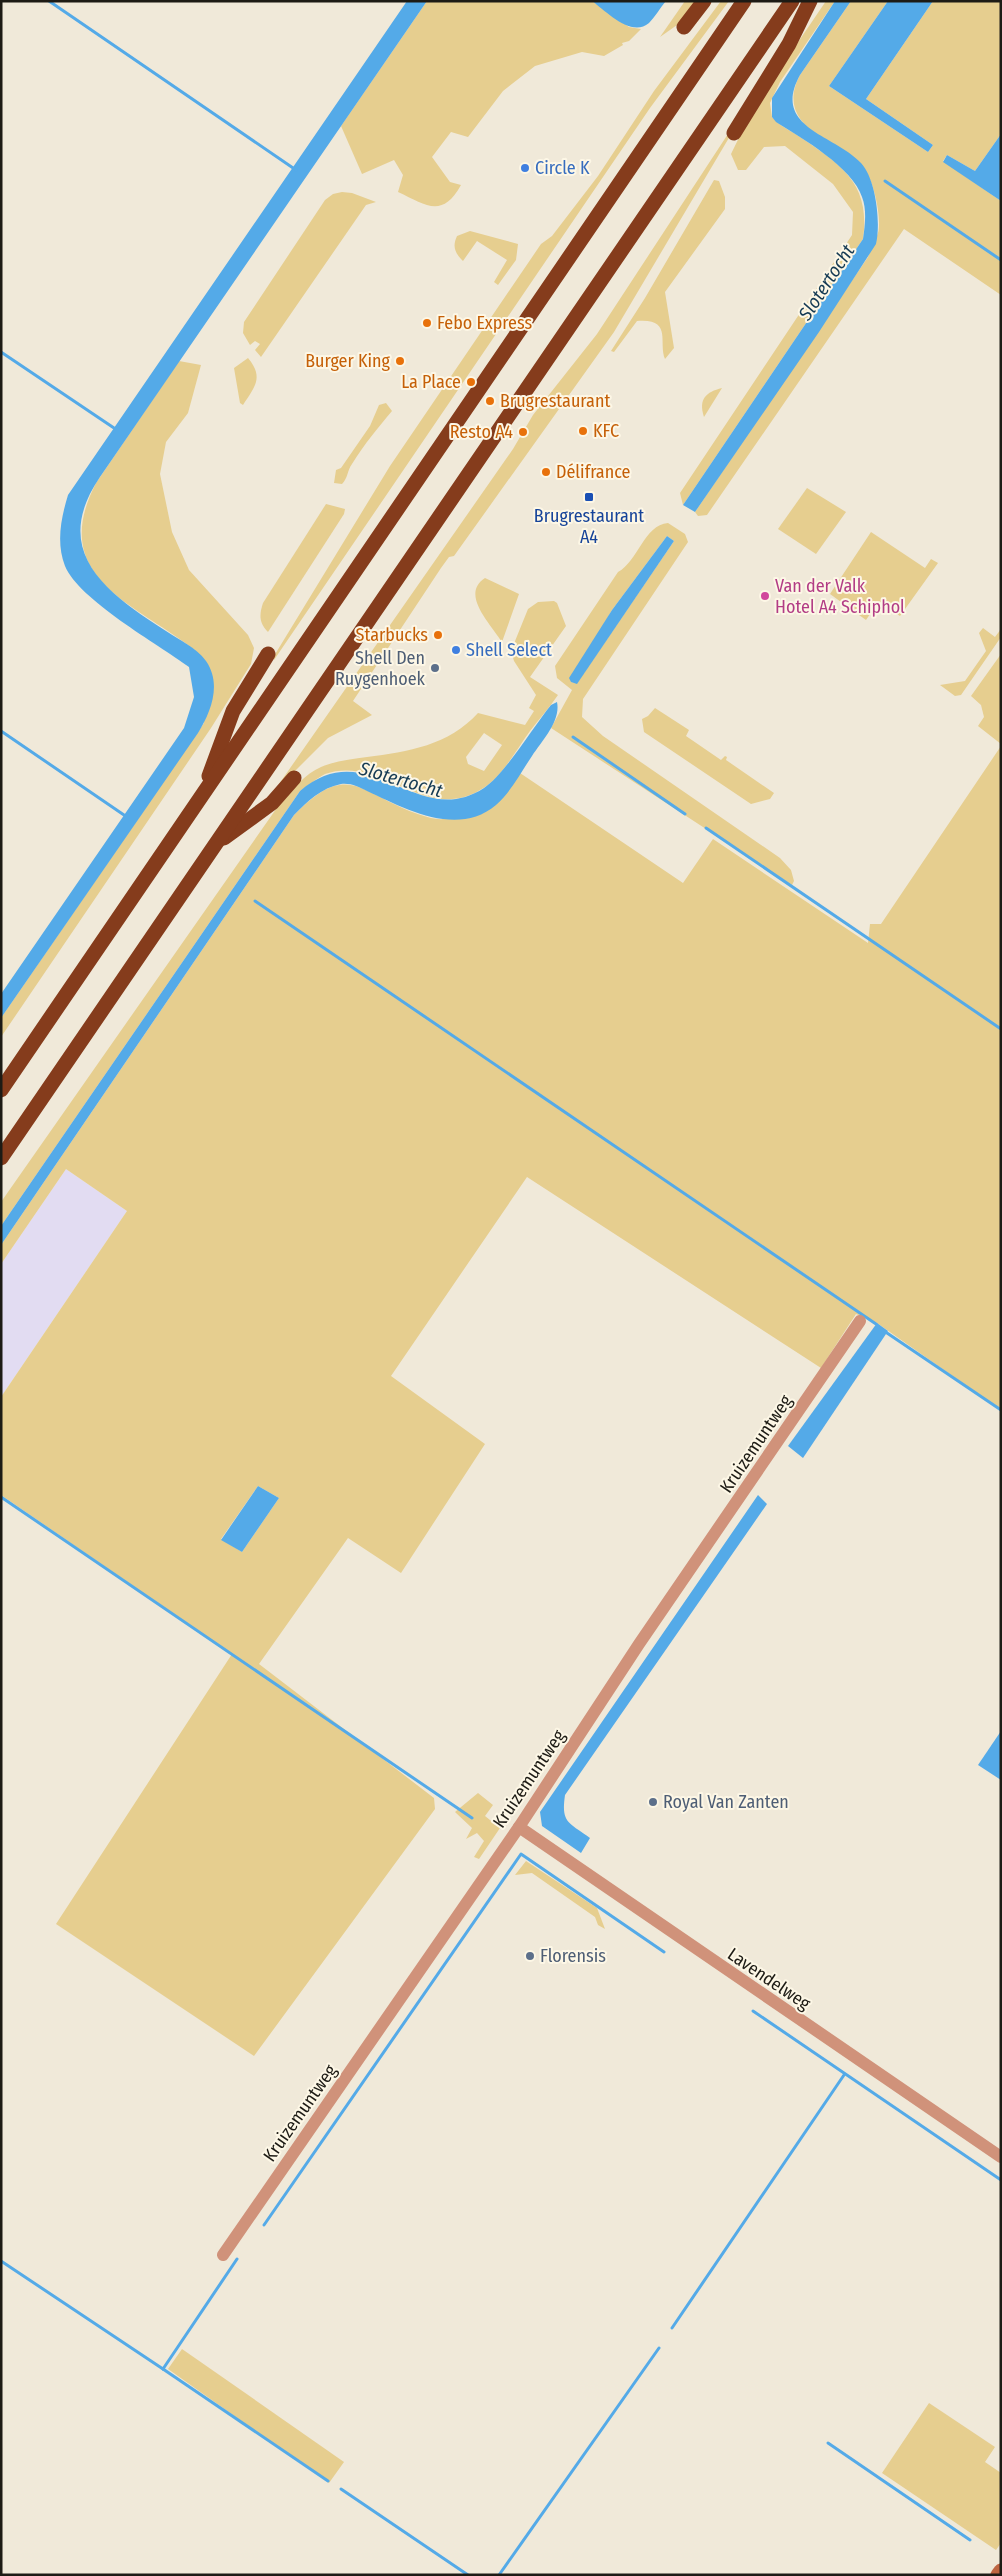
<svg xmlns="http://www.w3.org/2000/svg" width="1002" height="2576" font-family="'Fira Sans Condensed',sans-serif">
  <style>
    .industrial { fill: #e2dcf2 }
    .green { fill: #e6ce8f; fill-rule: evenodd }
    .water { fill: #54aae8 }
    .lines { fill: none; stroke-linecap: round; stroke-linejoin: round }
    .stream { stroke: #54aae8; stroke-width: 3 }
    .street { stroke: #d0927a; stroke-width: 12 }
    .secondary { stroke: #be6541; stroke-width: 15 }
    .highway { stroke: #853c1c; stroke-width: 15 }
    .shop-dot { fill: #3f7fe0; stroke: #fdf7e6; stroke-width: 2 }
    .food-dot { fill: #e8710a; stroke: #fdf7e6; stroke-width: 2 }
    .transit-dot { fill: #1a4fb4; stroke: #fdf7e6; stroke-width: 2 }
    .hotel-dot { fill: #d1479c; stroke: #fdf7e6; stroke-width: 2 }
    .service-dot { fill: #5c6f8a; stroke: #fdf7e6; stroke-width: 2 }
    .labels { text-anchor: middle; stroke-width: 4; stroke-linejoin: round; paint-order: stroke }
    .shop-label { font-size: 18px; fill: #366cbe; stroke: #fdf7e6; text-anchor: start }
    .food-label { font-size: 18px; fill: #c56008; stroke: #fdf7e6; text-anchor: start }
    .transit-label { font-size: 18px; fill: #164399; stroke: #fdf7e6 }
    .hotel-label { font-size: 18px; fill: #b23c85; stroke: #fdf7e6; text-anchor: start }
    .service-label { font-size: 18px; fill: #4e5e75; stroke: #fdf7e6; text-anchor: start }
    .street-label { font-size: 18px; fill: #1d1b15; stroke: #fdf7e6 }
    .water-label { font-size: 19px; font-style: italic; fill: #163b54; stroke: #fdf7e6 }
  </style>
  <rect width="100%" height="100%" fill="#f0e9d9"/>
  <!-- industrial -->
  <path class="industrial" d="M66,1169l61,42 -126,186v-133z"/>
  <!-- green -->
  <g class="green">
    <path d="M427,1h165l37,26 12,2 -12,12 -7,2 1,2 -19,11 -22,-4 -47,14 -32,25 -35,46 -17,-5 -19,25 18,25 11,3c-19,34 -35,20 -63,7l5,-17 -9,-15 -32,14 -21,-48z"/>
    <path d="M685,1h12l-20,24 -17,12z"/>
    <path d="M721,1h8l-79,107 -376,552v-4l116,-190 151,-222 11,-8 46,-60 56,-85z"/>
    <path d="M826,1h9l-55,81 -10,21 2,14c7,8 17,13 25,18 43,29 74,47 66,104l-180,266 -3,-12 172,-258 1,-23 -20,-28 -48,-38 -21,1 -18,23h-8l-7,-16 23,-47z"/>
    <path d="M851,1h37l-59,85 99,66 5,-7 -67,-46 67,-98h68v133l-26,37 -28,-16 -4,6 58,40v94l-97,-66 -197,286 -9,1 -3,-4 173,-255c3,-8 8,-16 10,-24 4,-14 -4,-53 -14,-63 -28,-29 -91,-44 -64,-95z"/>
    <path d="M762,82l-148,250 -160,224 -5,1 -8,11 -88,133 19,14 -44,23 -48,48 -1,-2 234,-335 20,-34 64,-81z"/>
    <path d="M714,180l5,1 6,16v12l-60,83 9,56 -9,11c-7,-17 8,-41 -28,-38l-23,31 -3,-1 34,-53z"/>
    <path d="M342,192l10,1 24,9 -10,3 -105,152 -6,-7 5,-6 -5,-3 -5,4 -7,-12 1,-11 81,-122 8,-6z"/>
    <path d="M470,231l48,13 -2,16 -18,25 -4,-3 13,-22 -30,-19 -14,20c-8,-8 -11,-14 -6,-25z"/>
    <path d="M248,358c16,19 7,29 -5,47l-3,-2 -6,-35z"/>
    <path d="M179,361l22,4 -13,48 -22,29 -6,32 12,58 17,38 59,65 6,13 -3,16 -40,64 -210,309v-19l203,-295 -9,-73c-60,-47 -148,-72 -99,-167z"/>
    <path d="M722,388l-18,29c-6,-18 2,-25 18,-29z"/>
    <path d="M386,403l6,8c-15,18 -27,32 -40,53 -5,7 -4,14 -10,20l-8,-1 2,-13 5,-2 29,-42 9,-21z"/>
    <path d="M807,488l39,24 -30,42 -38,-25z"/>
    <path d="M326,504l19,5 -1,5 -76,118c-9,-9 -9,-17 -5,-29z"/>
    <path d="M668,523l17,11 3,8 -105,157 -1,18 21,19 177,122 11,12 3,11 -2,4 -241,-157 21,-38 -15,-12 -2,-12 63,-94c20,-11 26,-47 50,-49zM667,536l7,5 -97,142 -6,-1 41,-72z"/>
    <path d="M871,532l54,36 6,-9 7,4 -38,53 -21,-15 -13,19 -36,-26z"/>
    <path d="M485,578l34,16 -17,48c-12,-19 -42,-48 -17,-64z"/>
    <path d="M554,601l3,2 9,23 -36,51 28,18c-9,13 -19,24 -28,36 -14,19 -26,43 -45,56 -59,40 -103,-33 -160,-13 -8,4 -17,12 -25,17l-299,435v-24l280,-400c12,-13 24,-28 40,-35 14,-6 31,-8 46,-10 41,-5 82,-12 111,-44l47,12 9,-14 -5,-3 7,-13 -22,-34 -3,-10 17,-42 10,-7zM484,733l18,12 -18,26 -16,-7 -2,-7z"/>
    <path d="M983,628l12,9 6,-8v8l-40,58 -6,1 -15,-11 25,-4 21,-30 -7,-18z"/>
    <path d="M1001,654v90l-23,-18 6,-9 -3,-12 -10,-9z"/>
    <path d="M655,708l34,22 -3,6 35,24 4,-4 2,1 -1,3 48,33 -4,6 -19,5 -107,-72 -2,-13 6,-3z"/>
    <path d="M1001,746v664l-124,-87 -21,-9 -35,54 -294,-191 -136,199 94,68 -84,129 -53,-35 -89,126 175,134 1,11 -181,247 -198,-132 176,-270 -231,-159v-98l126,-186 -61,-42 -65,95v-19l293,-430c54,-55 64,-23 121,-2 8,3 20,7 29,6 10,-2 20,-8 29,-12 27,-11 30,-9 47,-34l163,110 30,-44 155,104 2,-19h11zM258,1486l21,12 -37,54 -21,-13z"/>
    <path d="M478,1793l15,12 -8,11 15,12 -21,31 -5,-2 10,-16 -7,-8 -11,6 6,-11 -17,-16z"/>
    <path d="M526,1861l71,47 8,21 -7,-4 -3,-8 -63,-44 -17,2z"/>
    <path d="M182,2349l162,113 -15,21 -161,-114z"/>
    <path d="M929,2403l66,44 -10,15 16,11v70l-5,7 -114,-77z"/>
  </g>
  <!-- water -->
  <g class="water">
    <path d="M407,1h20l-327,476c-51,75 7,116 66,154 13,9 30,16 40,30 16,23 5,51 -8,72l-197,285v-24l183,-266 10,-31 -5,-30c-31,-23 -110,-67 -124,-101 -9,-23 -4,-48 3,-71z"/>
    <path d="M592,1h74c-6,7 -11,16 -17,22 -18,15 -43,-12 -57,-22z"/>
    <path d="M835,1h16l-51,74c-29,53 34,59 61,88 15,16 20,60 15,81l-57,88 -124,180 -12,-7 180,-266c2,-14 4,-29 -1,-42 -9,-29 -60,-59 -86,-75l-4,-5v-19z"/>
    <path d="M888,1h45l-67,98 67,46 -5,7 -99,-66z"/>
    <path d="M1001,134v67l-58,-39 4,-7 28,16z"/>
    <path d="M667,536l7,5 -97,143 -6,-2 -2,-4 43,-68z"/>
    <path d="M557,702c4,19 -15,39 -25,54 -11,16 -21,36 -36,49 -39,33 -92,3 -129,-14 -9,-4 -15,-8 -26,-7 -20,4 -33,17 -47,31l-293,430v-19l299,-435c69,-59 117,41 184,-3 21,-14 49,-61 67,-83z"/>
    <path d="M877,1323l11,8 -85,127 -15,-12z"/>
    <path d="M258,1486l21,12 -37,54 -21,-12z"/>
    <path d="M758,1495l9,9 -202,291c-4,28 3,27 25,43l-9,15 -39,-27 -2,-14z"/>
    <path d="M1001,1731v49l-23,-15z"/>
  </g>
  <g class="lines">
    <!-- stream -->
    <g class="stream">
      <path d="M49,1l247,169"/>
      <path d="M885,181l116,79"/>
      <path d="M1,352l113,76"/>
      <path d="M1,731l123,84"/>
      <path d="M573,737l112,77"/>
      <path d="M706,828l295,201"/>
      <path d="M255,901l621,423"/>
      <path d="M887,1333l114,77"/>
      <path d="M1,1497l471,321"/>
      <path d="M753,2011l248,169"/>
      <path d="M264,2225l257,-371 143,98"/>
      <path d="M1,2261l162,108 74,-110"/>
      <path d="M672,2328l172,-253"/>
      <path d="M163,2369l165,112"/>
      <path d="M828,2443l142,97"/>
      <path d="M341,2489l127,86"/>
      <path d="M499,2575l160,-227"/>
    </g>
    <!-- street -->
    <g class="street">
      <path d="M519,1827l482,330"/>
      <path d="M223,2255l296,-428 120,-183 221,-323"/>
    </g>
    <!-- secondary -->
    <path class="secondary" d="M998,2575l3,-4"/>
    <!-- highway -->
    <g class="highway">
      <path d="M684,27l20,-26"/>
      <path d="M734,133l55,-89 21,-43"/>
      <path d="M209,776l24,-65 35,-57"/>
      <path d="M224,838l48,-35 22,-25"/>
      <path d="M1,1090l743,-1089"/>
      <path d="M1,1158l791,-1157"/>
    </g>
  </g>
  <!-- markers -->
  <g class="shop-dot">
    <circle cx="525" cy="168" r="5"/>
    <circle cx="456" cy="650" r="5"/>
  </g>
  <g class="food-dot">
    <circle cx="427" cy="323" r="5"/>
    <circle cx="400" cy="361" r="5"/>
    <circle cx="471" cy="382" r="5"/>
    <circle cx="490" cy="401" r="5"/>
    <circle cx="583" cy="431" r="5"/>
    <circle cx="523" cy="432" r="5"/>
    <circle cx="546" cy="472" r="5"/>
    <circle cx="438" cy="635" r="5"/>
  </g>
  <rect class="transit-dot" x="584" y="492" width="10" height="10" rx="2.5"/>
  <circle class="hotel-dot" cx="765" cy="596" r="5"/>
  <g class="service-dot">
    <circle cx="435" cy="668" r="5"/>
    <circle cx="653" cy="1802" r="5"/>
    <circle cx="530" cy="1956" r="5"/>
  </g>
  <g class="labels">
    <!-- shop labels -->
    <g class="shop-label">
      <text x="535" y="174">Circle K</text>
      <text x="466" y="656">Shell Select</text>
    </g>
    <!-- food labels -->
    <g class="food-label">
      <text x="437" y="329">Febo Express</text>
      <text x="390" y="367" text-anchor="end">Burger King</text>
      <text x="461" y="388" text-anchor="end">La Place</text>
      <text x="500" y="407">Brugrestaurant</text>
      <text x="593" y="437">KFC</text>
      <text x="513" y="438" text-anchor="end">Resto A4</text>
      <text x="556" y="478">Délifrance</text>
      <text x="428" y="641" text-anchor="end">Starbucks</text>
    </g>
    <!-- transit labels -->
    <g class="transit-label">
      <text x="589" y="522">Brugrestaurant<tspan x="589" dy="21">A4</tspan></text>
    </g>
    <!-- hotel labels -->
    <g class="hotel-label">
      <text x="775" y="592">Van der Valk<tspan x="775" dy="21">Hotel A4 Schiphol</tspan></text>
    </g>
    <!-- service labels -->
    <g class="service-label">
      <text x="425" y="664" text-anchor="end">Shell Den<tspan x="425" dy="21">Ruygenhoek</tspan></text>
      <text x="663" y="1808">Royal Van Zanten</text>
      <text x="540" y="1962">Florensis</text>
    </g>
    <!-- street labels -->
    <g class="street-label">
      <text transform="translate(756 1444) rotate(-56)" y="6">Kruizemuntweg</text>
      <text transform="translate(529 1779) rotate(-56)" y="6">Kruizemuntweg</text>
      <text transform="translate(769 1979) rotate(34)" y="6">Lavendelweg</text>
      <text transform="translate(300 2113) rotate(-55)" y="6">Kruizemuntweg</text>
    </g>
    <!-- water labels -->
    <g class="water-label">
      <text transform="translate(826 282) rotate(-57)" y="7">Slotertocht</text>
      <text transform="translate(401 779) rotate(16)" y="7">Slotertocht</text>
    </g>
  </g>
  <!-- border -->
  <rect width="1002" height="2576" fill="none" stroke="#1d1b15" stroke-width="5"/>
</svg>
